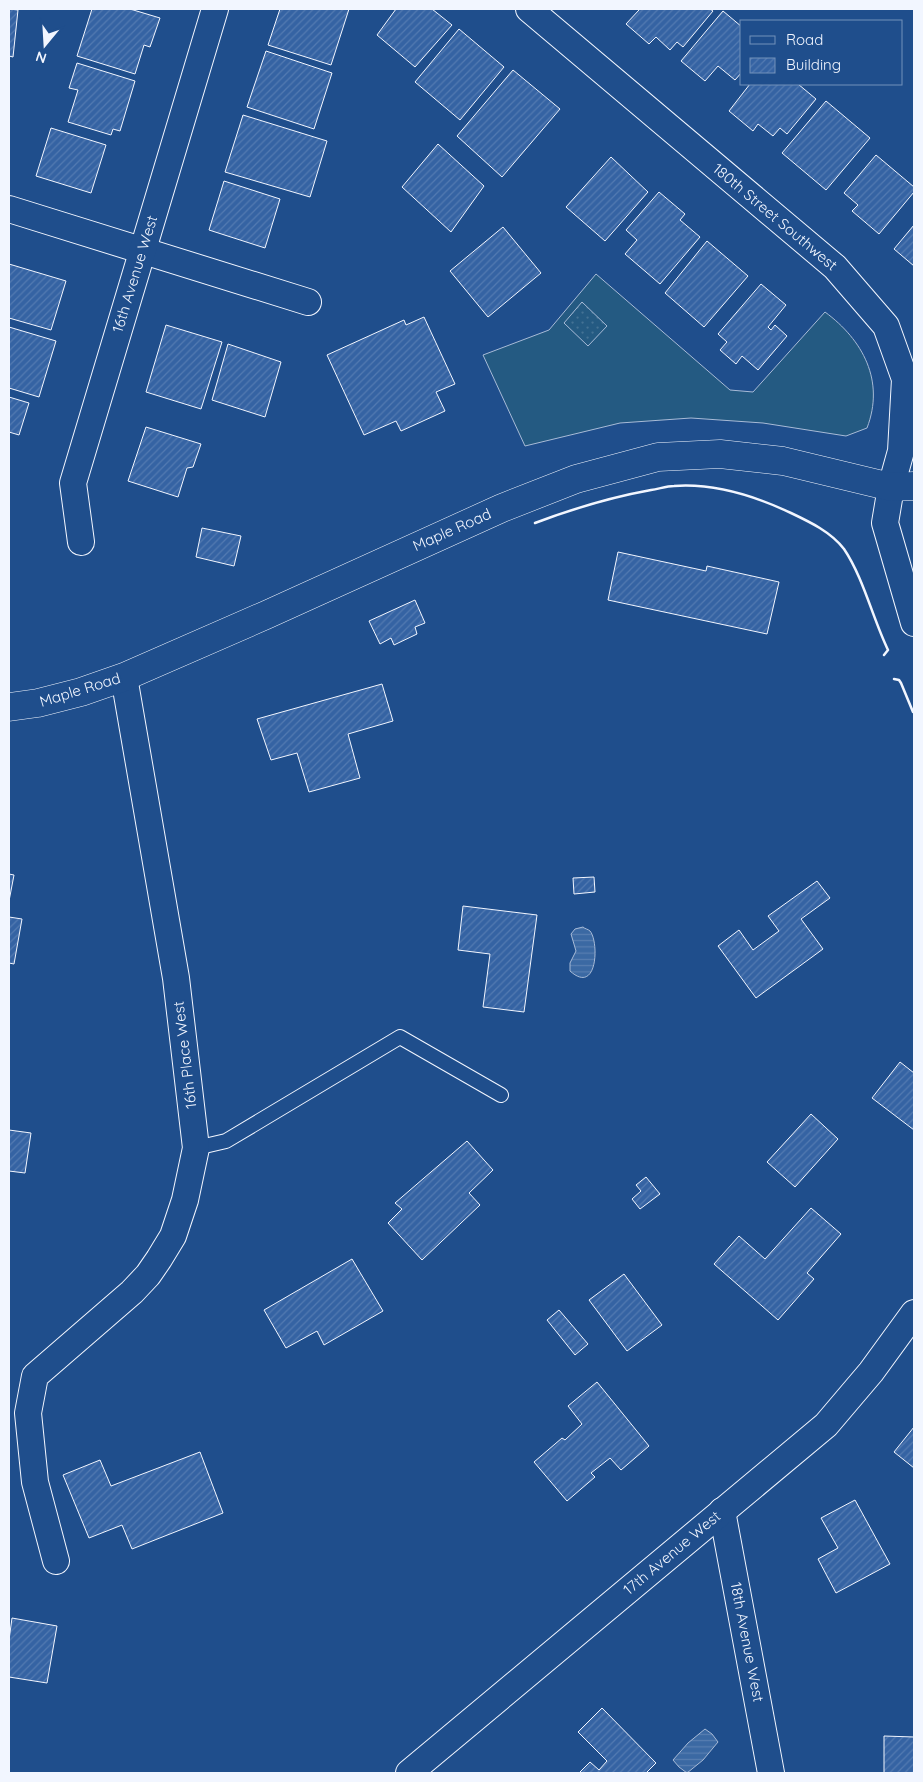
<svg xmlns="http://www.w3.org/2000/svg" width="923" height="1782" font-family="Quicksand,sans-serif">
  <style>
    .grass { fill: #245a82; stroke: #a8bbd7 }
    .park { fill: url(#park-dots); stroke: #a8bbd7 }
    .water { fill: url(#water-rules); stroke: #a8bbd7 }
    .building { fill: url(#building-hatch); stroke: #f2f6ff }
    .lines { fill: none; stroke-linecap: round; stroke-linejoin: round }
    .lane-casing { stroke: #f2f6ff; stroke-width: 16 }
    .street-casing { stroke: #f2f6ff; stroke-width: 28 }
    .secondary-casing { stroke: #f2f6ff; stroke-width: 29 }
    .lane { stroke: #1f4e8c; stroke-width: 14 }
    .street { stroke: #1f4e8c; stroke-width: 26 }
    .secondary { stroke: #1f4e8c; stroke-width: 28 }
    .wall { stroke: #f2f6ff; stroke-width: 2.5 }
    .labels { text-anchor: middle; stroke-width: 4; stroke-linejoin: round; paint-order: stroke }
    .street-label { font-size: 15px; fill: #f2f6ff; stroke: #1f4e8c }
  </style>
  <defs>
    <pattern id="park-dots" width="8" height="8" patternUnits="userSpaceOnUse" patternTransform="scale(1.25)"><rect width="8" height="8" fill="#245a82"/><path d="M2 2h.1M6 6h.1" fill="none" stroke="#447295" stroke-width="1.8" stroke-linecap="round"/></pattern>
    <pattern id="water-rules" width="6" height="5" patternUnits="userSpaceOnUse" patternTransform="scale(1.25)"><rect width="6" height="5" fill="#3b69a3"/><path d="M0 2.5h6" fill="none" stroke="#587fb1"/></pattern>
    <pattern id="building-hatch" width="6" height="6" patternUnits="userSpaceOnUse" patternTransform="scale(1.25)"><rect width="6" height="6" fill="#3563a3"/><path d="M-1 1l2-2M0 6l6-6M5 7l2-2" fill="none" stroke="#537ab1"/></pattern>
  </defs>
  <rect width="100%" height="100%" fill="#1f4e8c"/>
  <!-- grass -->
  <path class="grass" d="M596,274l134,116 23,2 72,-80c38,28 60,69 42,116l-21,8 -83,-13 -72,-5 -71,5 -95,23 -42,-91 66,-25z"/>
  <!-- park -->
  <path class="park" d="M582,302l25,24 -19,20 -24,-23z"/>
  <!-- water -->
  <g class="water">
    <path d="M583,927c2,2 5,2 7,4 9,10 8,65 -20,40v-8l6,-12 -5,-17 4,-5z"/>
    <path d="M705,1729l7,5 6,8 -15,18 -16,13 -8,-6 -6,-7 15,-17z"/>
  </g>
  <!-- building -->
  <g class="building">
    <path d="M9,9l9,1 -5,47 -4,-1z"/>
    <path d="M92,9h38l30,9 -10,29 -6,-2 -9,29 -58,-18z"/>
    <path d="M280,9h69l-18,56 -63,-20z"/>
    <path d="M396,9h36l20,16 -37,42 -38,-32z"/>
    <path d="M637,9h73l3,2 -30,36 -6,-5 -7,8 -14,-13 -7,7 -23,-20 13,-14z"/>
    <path d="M723,11l19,16v45l-7,8 -17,-14 -13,15 -24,-20z"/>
    <path d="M459,29l45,38 -44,53 -45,-38z"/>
    <path d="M266,51l66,22 -18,56 -67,-22z"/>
    <path d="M77,63l58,18 -15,50 -7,-2 -2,6 -43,-13 10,-32 -9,-2z"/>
    <path d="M513,70l47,39 -58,68 -45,-41z"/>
    <path d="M750,84h48l18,15 -29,35 -7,-6 -7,8 -15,-12 -5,7 -24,-20z"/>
    <path d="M826,101l44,37 -44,52 -44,-37z"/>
    <path d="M243,115l84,26 -17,56 -85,-25z"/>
    <path d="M51,128l55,17 -15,48 -55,-17z"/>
    <path d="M438,144l46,42 -33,46 -49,-45z"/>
    <path d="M876,155l38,32v5l-35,42 -27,-23 6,-6 -14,-12z"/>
    <path d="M611,157l37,35 -43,49 -39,-34z"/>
    <path d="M224,181l56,18 -15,49 -56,-18z"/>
    <path d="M659,192l26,22 -5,6 20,17 -40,47 -35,-30 12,-14 -11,-10z"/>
    <path d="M914,225v41l-20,-17z"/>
    <path d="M503,227l38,46 -53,44 -38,-46z"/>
    <path d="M707,241l41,35 -44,51 -39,-34z"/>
    <path d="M9,264l57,17 -15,49 -42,-12z"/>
    <path d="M761,284l25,21 -18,22 3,3 4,-5 12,11 -29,34 -16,-14 -6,8 -16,-14 7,-8 -9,-8z"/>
    <path d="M424,317l31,67 -19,8 9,19 -44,20 -5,-10 -32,14 -37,-80 77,-35 2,5z"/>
    <path d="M166,325l56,17 -21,67 -55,-17z"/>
    <path d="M9,327l47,14 -17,56 -30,-9z"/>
    <path d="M228,344l53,18 -16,55 -53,-17z"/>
    <path d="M9,397l20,6 -10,32 -10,-3z"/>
    <path d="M146,427l55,17 -8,23 -6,1 -9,29 -50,-16z"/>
    <path d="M202,528l39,8 -7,30 -38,-9z"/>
    <path d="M618,552l88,19 1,-5 72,16 -12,52 -159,-34z"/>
    <path d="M415,600l10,23 -10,4 2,7 -23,11 -3,-7 -11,6 -11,-23z"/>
    <path d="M382,684l11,37 -45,13 12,44 -51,14 -12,-39 -26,7 -14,-41z"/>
    <path d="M9,874l5,1 -5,26z"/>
    <path d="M594,877l1,15 -21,2 -1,-16z"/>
    <path d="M817,881l13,17 -29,21 22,30 -67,49 -38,-52 21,-16 14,20 26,-19 -11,-15z"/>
    <path d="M463,906l74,9 -13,97 -41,-5 7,-53 -32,-4z"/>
    <path d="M9,917l13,2 -8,45 -5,-1z"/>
    <path d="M900,1062l14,11v57l-42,-32z"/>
    <path d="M811,1114l27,25 -43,48 -28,-25z"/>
    <path d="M9,1130l22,3 -6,40 -16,-2z"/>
    <path d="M467,1141l26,29 -24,23 11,12 -58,55 -34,-37 14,-14 -7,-6z"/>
    <path d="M646,1177l14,17 -20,15 -8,-10 9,-8 -5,-6z"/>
    <path d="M811,1208l30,26 -34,39 7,6 -36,41 -64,-56 25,-28 26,23z"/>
    <path d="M352,1259l31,52 -59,34 -7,-14 -31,17 -22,-38z"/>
    <path d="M624,1274l38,51 -35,26 -38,-51z"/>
    <path d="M559,1310l29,34 -13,11 -28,-35z"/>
    <path d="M597,1382l52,64 -28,24 -11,-12 -19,15 4,4 -28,24 -33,-39 28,-24 3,2 17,-16 -14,-18z"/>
    <path d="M914,1427v41l-20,-16z"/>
    <path d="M200,1452l23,61 -91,36 -10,-24 -33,13 -26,-63 37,-15 11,26z"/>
    <path d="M855,1500l35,64 -54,29 -18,-34 20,-11 -17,-30z"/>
    <path d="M12,1618l45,8 -10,57 -38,-6v-37z"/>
    <path d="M602,1708l54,55 -10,10h-67l11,-11 9,8 8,-9 -29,-29z"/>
    <path d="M884,1736l30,1v36h-30z"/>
  </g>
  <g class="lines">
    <defs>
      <path id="lane" d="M196,1148l30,-7 174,-104 101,58"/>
      <g id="street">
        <path d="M529,9l306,258 51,59 19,53 -4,72 -10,36 -6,36 29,100"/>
        <path d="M9,209l299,93"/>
        <path d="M81,542l-8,-59 142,-474"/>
        <path d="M722,1511l49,262"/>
        <path d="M56,1561l-21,-79 -7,-69 7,-37 97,-84 16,-17 11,-16 14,-23 12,-36 11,-52 -20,-170 -52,-301"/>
        <path d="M409,1773l417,-348 45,-53 43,-59"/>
      </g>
      <path id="secondary" d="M9,707l29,-4 43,-11 43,-15 142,-62 236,-107 74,-29 82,-22 62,-3 63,7 108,26 23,-1"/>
    </defs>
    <!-- lane casing -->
    <use href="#lane" class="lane-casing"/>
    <!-- street casing -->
    <use href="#street" class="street-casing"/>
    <!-- secondary casing -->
    <use href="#secondary" class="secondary-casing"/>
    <!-- lane -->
    <use href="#lane" class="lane"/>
    <!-- street -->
    <use href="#street" class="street"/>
    <!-- secondary -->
    <use href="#secondary" class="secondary"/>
    <!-- wall -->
    <g class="wall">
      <path d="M535,523c37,-14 77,-26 116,-33 8,-1 15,-4 23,-4 40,-3 81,10 117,27 19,9 40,19 53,36 19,28 29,70 44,101l-4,5"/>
      <path d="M894,679l5,1 2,3 12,29"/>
    </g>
  </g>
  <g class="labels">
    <!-- street labels -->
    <g class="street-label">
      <text transform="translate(775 217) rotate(40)" y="5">180th Street Southwest</text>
      <text transform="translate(135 274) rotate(-73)" y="5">16th Avenue West</text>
      <text transform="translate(452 530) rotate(-24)" y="5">Maple Road</text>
      <text transform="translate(80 690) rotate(-17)" y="5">Maple Road</text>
      <text transform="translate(185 1055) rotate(-97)" y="5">16th Place West</text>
      <text transform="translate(672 1553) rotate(-40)" y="5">17th Avenue West</text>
      <text transform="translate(747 1642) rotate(79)" y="5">18th Avenue West</text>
    </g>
  </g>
  <!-- border -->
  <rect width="923" height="1782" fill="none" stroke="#f2f6ff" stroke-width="20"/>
  <!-- legend -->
  <rect x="740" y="20" width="162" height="65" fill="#1f4e8c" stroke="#7391ba"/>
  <rect x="750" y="36" width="25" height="8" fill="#1f4e8c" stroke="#7391ba"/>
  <text x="786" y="45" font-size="15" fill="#f2f6ff">Road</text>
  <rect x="750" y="58" width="25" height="15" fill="url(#building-hatch)" stroke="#7391ba"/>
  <text x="786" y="70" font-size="15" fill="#f2f6ff">Building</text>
  <!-- north arrow -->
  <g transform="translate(45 45) rotate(198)" stroke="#1f4e8c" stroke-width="4" paint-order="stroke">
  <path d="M0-4L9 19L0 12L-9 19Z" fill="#f2f6ff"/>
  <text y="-8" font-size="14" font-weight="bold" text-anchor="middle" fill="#f2f6ff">N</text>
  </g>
</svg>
